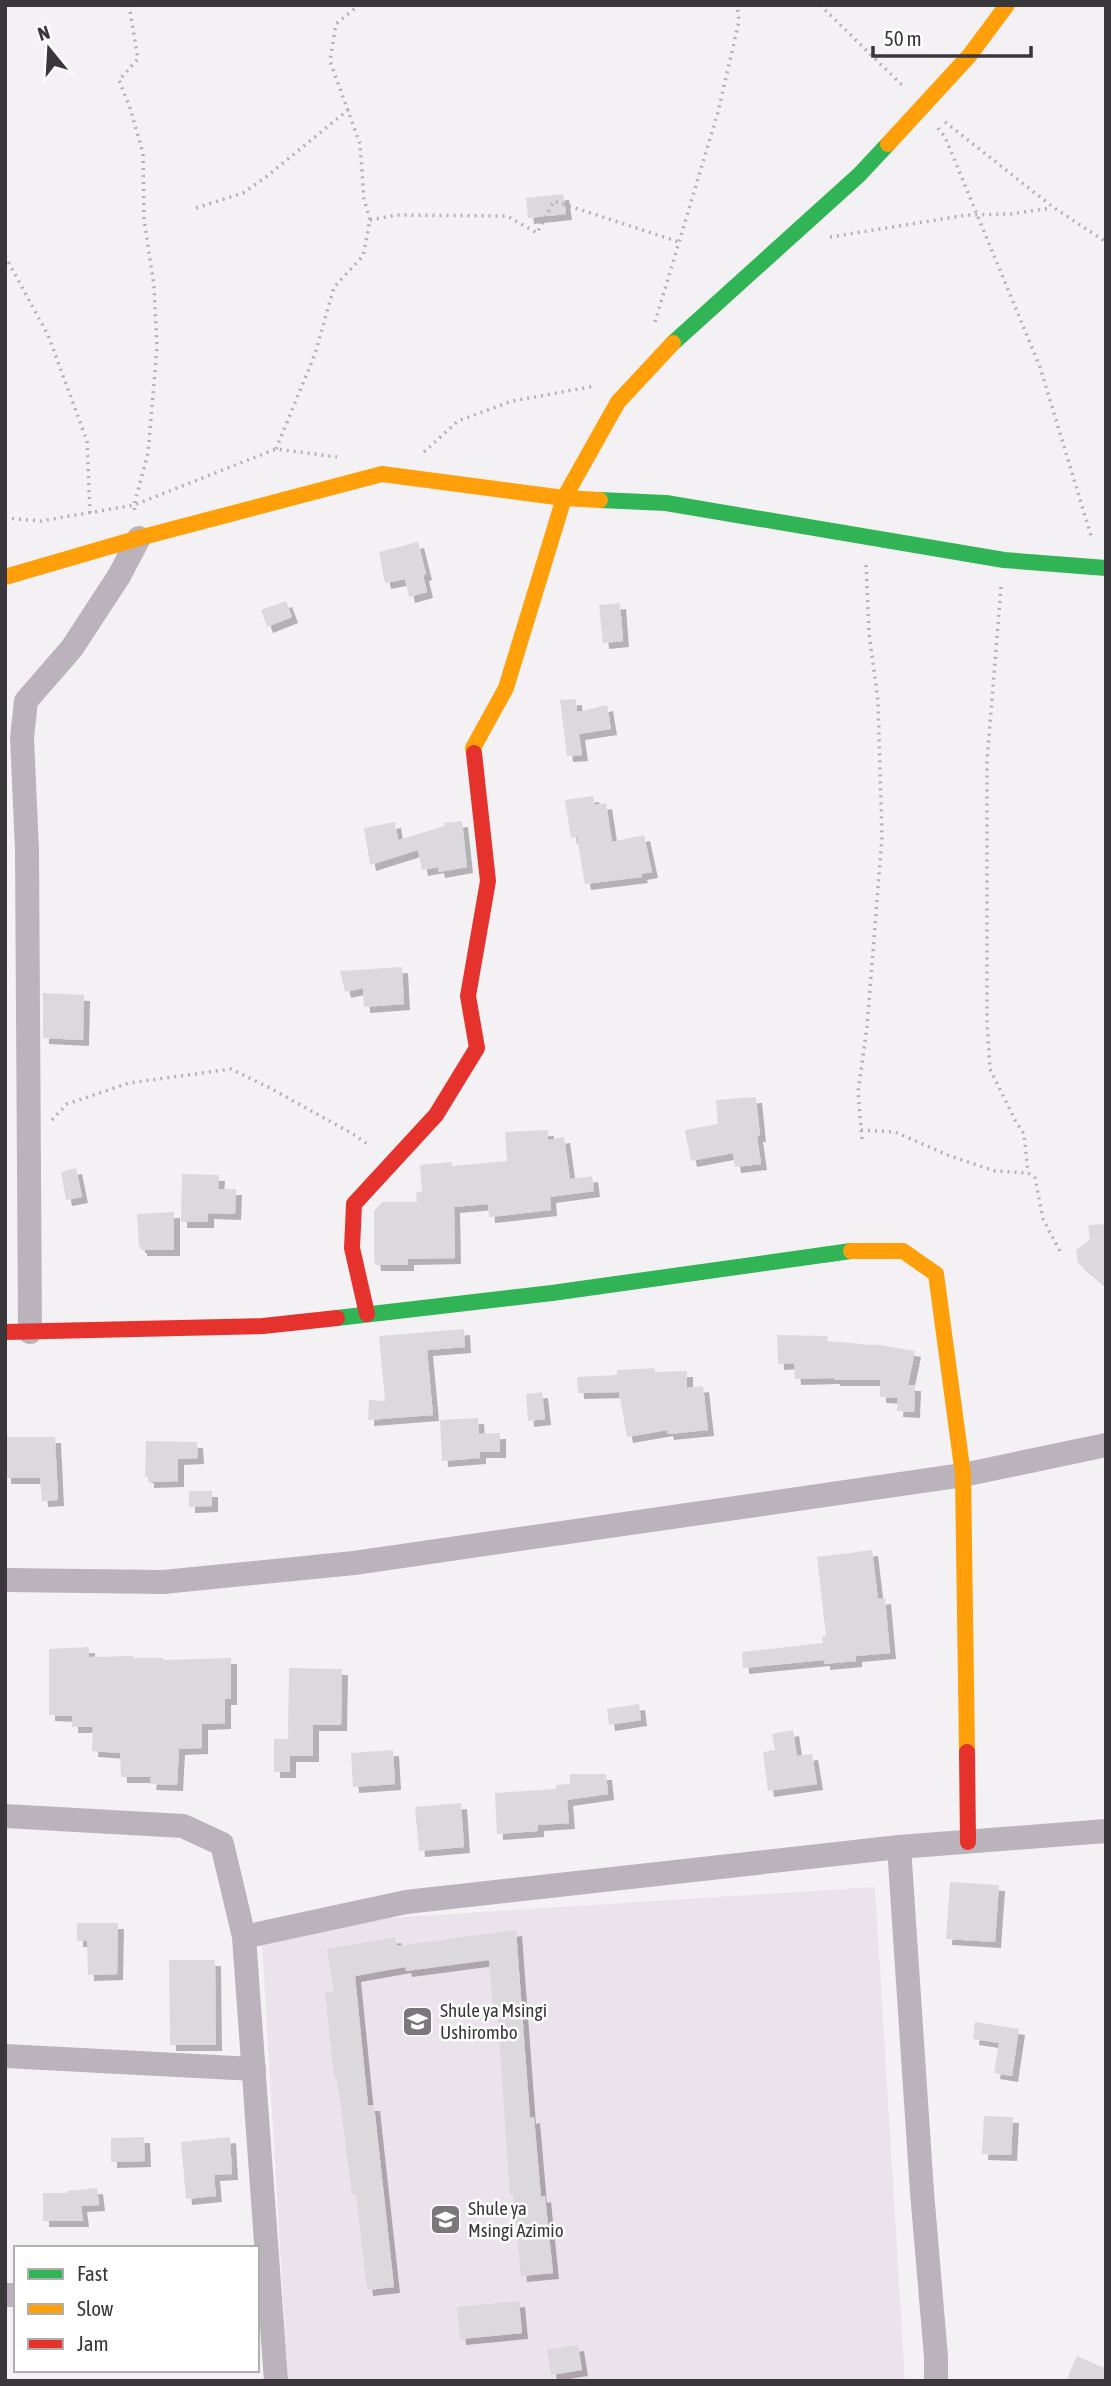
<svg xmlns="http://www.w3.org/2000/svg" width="1111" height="2386" font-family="'Asap Condensed',sans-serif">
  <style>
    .built { fill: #eae3eb }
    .building { fill: #dbd9db; filter: url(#shadow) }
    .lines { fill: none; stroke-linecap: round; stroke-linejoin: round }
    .path { stroke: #b4b0b4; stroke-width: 3.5; stroke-dasharray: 2 5; stroke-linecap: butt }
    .street { stroke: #bab3bb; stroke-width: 24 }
    .fast { stroke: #30b455; stroke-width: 16 }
    .slow { stroke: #ff9f0a; stroke-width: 16 }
    .jam { stroke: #e5322d; stroke-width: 16 }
    .labels { text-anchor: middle; stroke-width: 5; stroke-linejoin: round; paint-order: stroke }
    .poi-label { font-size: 19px; fill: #393739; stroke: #fff; text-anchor: start }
  </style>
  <defs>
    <filter id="shadow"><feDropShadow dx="6" dy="6" stdDeviation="0" flood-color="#0004"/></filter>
  </defs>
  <rect width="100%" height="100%" fill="#f4f1f4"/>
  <!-- built -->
  <path class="built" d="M875,1887l30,494h-617l-27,-455z"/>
  <!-- building -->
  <g class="building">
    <path d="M563,194l3,20 -38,4 -2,-20z"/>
    <path d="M418,542l8,32 -3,1 4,17 -18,5 -4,-18 -20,4 -6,-31z"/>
    <path d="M286,601l6,16 -25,10 -6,-17z"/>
    <path d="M620,603l3,38 -20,2 -4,-38z"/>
    <path d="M576,699l1,13 30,-7 4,24 -32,5 3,21 -15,1 -7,-56z"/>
    <path d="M593,796l2,9 11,-2 6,39 32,-7 8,37 -11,2 1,3 -57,7 -8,-47 -6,1 -6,-38z"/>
    <path d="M462,821l5,46 -28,5 -1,-5 -16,3 -4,-20 -48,15 -6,-37 31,-6 3,18 47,-14 -1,-3z"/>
    <path d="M402,967l2,37 -40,3 -1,-19 -18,4 -5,-21z"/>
    <path d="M43,993l41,2 -1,45 -40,-2z"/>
    <path d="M756,1097l4,39h-3l4,28 -26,3 -2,-14 -42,8 -6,-31 33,-6 -2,-24z"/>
    <path d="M548,1130v10l16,-3 6,42 22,-3 2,15 -44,6 1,13 -62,7 -1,-13 -34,3 1,51 -47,1v6h-33l-1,-9v-45l8,-9h35l-1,-10h6l-2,-27 32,-3v4l55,-5 -2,-29z"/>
    <path d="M76,1168l6,29 -16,3 -5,-28z"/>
    <path d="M182,1174l37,1 -1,14h18l-1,25 -27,-1v9h-27z"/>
    <path d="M174,1212v38h-33v-3h-2l-2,-33z"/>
    <path d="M1106,1224v63l-28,-24 -2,-13 14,-10 -2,-15z"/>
    <path d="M464,1329l1,18 -38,3 6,65 -65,5 1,-20 16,1 -6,-65z"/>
    <path d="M777,1335l51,1 -1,5 46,4v-1l42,7 -7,34h7l-1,27 -17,-1 1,-13 -18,-1v-17h-46v-2l-39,1 -1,-16 -16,1z"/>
    <path d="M655,1368v4l32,-1v17l16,-2 5,44 -40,4 -1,-4 -40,7 -8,-45 -41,1 -1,-16 40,-2v-5z"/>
    <path d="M542,1392l3,27 -17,2 -2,-27z"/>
    <path d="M478,1418l1,16 21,-1v19h-20v6l-38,3 -2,-41z"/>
    <path d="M5,1437h50l3,63 -16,1 -2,-23h-35z"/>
    <path d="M146,1441l51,1 1,16 -20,1v22l-30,1v-5h-3z"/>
    <path d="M189,1491h23v15l-23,1z"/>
    <path d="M872,1550l6,49 7,-1 5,55 -34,3v5l-32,3v-4l-81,8 -1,-16 81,-9 -1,-7h4l-9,-79z"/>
    <path d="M89,1647v10l45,-1v2h29v2l68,-2v41h-6v24l-23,1v24l-23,1 -2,36 -27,-1 1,-7h-30l-1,-24 -28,-2 1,-24h-21v-11l-23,-1v-66z"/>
    <path d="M289,1668l53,1 -1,56h-28v31h-23v16h-16v-33h14z"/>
    <path d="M639,1704l2,16 -32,5 -2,-16z"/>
    <path d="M793,1730l4,26 15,-2 5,30 -49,7 -5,-39 12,-2 -3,-16z"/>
    <path d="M393,1750l2,34 -42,3 -2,-34z"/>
    <path d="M570,1774h36l2,20 -41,6 2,23 -31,2v6l-41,3 -2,-41 61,-4v-4l14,-1z"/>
    <path d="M461,1803l3,44 -45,4 -4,-44z"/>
    <path d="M950,1882l49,3 -4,57 -49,-3z"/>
    <path d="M77,1923h41l-1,51 -29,1 -1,-34h-10z"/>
    <path d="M516,1930l14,188 4,-1 7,80 4,-1 8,77 -32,3 -8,-81h-3l-13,-189h-4l-4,-46 -83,11 -1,-4 -50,9 13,129h6l20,182 -27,3 -11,-96h-4l-15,-116h-3l-9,-86 9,-1 -7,-42 68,-12 2,9z"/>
    <path d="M169,1960h46l1,85h-46z"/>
    <path d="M975,2022l44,7 -7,47 -18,-3 5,-30 -26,-4z"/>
    <path d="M984,2116l29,1 -2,38 -29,-1z"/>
    <path d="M144,2137l1,24 -34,1v-24z"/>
    <path d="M230,2137l2,37 -18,1 2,21 -30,3 -5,-57z"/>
    <path d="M97,2188l2,17 -18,1 2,15h-40v-28h24v-2z"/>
    <path d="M519,2301l3,32 -62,6 -3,-32z"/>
    <path d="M578,2345l4,25 -31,5 -4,-25z"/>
    <path d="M1077,2356l29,13v12h-40z"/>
  </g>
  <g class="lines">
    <!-- path -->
    <g class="path">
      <path d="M129,5l9,54 -19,21 11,28 13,45 1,66 10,67 3,62 -9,105 -14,52 1,9"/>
      <path d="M820,5l85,83"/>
      <path d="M945,122l108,85 53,35"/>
      <path d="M938,128l7,9 95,230 52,172"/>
      <path d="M196,208l47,-15 23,-16 83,-68"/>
      <path d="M370,220l27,-5 110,1 30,17 17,-32 125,41"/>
      <path d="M830,237l137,-22 43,-1 41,-6"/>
      <path d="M5,256l43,79 39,106 3,72"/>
      <path d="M655,322l63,-210 21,-91 -2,-16"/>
      <path d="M276,449l39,-95 19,-67 29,-31 7,-36 -6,-21 -4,-55 -30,-83 6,-37 23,-19"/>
      <path d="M424,452l34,-31 54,-20 83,-15"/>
      <path d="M5,518l36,3 93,-16 142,-56 61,8"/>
      <path d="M1001,587l-14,174v260l3,48 25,51 9,14 4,39"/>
      <path d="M52,1120l15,-16 62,-21 102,-14 39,19 83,46 17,12"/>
      <path d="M861,1130l34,2 55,24 45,15 33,2 7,5 8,41 19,36"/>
      <path d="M862,1139l-4,-47 9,-65 15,-190 -4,-136 -9,-68 -3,-70"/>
    </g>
    <!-- street -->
    <g class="street">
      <path d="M30,1332l-3,-482 -5,-112 4,-37 46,-53 47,-72 20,-38"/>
      <path d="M5,1580l158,2 191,-19 609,-88 143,-30"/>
      <path d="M5,1816l178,10 39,18 22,93 32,444"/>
      <path d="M899,1847l23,345 14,165v24"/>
      <path d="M244,1937l162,-35 493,-55 207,-16"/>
      <path d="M5,2056l249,13"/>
      <path d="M5,2295h11"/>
    </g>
    <!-- fast -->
    <g class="fast">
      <path d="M673,343l186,-168 29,-31"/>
      <path d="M600,500l66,3 338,57 102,8"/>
      <path d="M337,1318l215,-25 299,-42"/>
    </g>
    <!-- slow -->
    <g class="slow">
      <path d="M888,144l81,-88 38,-51"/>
      <path d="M5,577l134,-39 243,-64 182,24 36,2"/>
      <path d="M474,753l-1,-5 33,-60 58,-190 54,-96 55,-59"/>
      <path d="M851,1251h52l33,23 27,201 4,277"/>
    </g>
    <!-- jam -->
    <g class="jam">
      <path d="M367,1314l-15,-66 2,-44 82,-89 41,-67 -9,-52 20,-115 -14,-128"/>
      <path d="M5,1332l258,-6 74,-8"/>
      <path d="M967,1752l1,90"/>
    </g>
  </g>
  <!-- icons -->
  <defs>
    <symbol id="school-square" viewBox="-11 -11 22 22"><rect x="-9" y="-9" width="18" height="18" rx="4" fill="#7a787a" stroke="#fff"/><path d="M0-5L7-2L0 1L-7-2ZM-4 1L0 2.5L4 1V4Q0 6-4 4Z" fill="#fff"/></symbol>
  </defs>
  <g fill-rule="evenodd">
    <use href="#school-square" x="400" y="2004" width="35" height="35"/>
    <use href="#school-square" x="428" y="2202" width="35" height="35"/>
  </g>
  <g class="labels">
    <!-- poi labels -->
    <g class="poi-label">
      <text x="440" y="2017">Shule ya Msingi<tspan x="440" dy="22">Ushirombo</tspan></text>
      <text x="468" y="2215">Shule ya<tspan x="468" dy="22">Msingi Azimio</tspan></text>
    </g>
  </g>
  <!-- border -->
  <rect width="1111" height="2386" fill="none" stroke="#393739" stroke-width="14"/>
  <!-- legend -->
  <rect x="14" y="2246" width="245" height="126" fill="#ffffff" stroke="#b0afb0" stroke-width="2"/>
  <rect x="28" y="2269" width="35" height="10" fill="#30b455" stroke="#b0afb0" stroke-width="2"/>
  <text x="77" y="2281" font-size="21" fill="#393739">Fast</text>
  <rect x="28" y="2304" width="35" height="10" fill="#ff9f0a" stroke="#b0afb0" stroke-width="2"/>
  <text x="77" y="2316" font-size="21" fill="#393739">Slow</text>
  <rect x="28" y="2339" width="35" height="10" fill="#e5322d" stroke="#b0afb0" stroke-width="2"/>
  <text x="77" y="2351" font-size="21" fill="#393739">Jam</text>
  <!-- north arrow -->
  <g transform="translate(49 49) rotate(342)" stroke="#ffffff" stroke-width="5" paint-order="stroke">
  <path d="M0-5L12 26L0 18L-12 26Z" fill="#393739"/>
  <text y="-10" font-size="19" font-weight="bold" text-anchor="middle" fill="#393739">N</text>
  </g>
  <!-- scale -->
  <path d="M873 46v10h158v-10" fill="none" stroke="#393739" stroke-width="3.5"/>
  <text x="884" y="46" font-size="21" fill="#393739" stroke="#ffffff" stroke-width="5" paint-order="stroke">50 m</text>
</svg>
